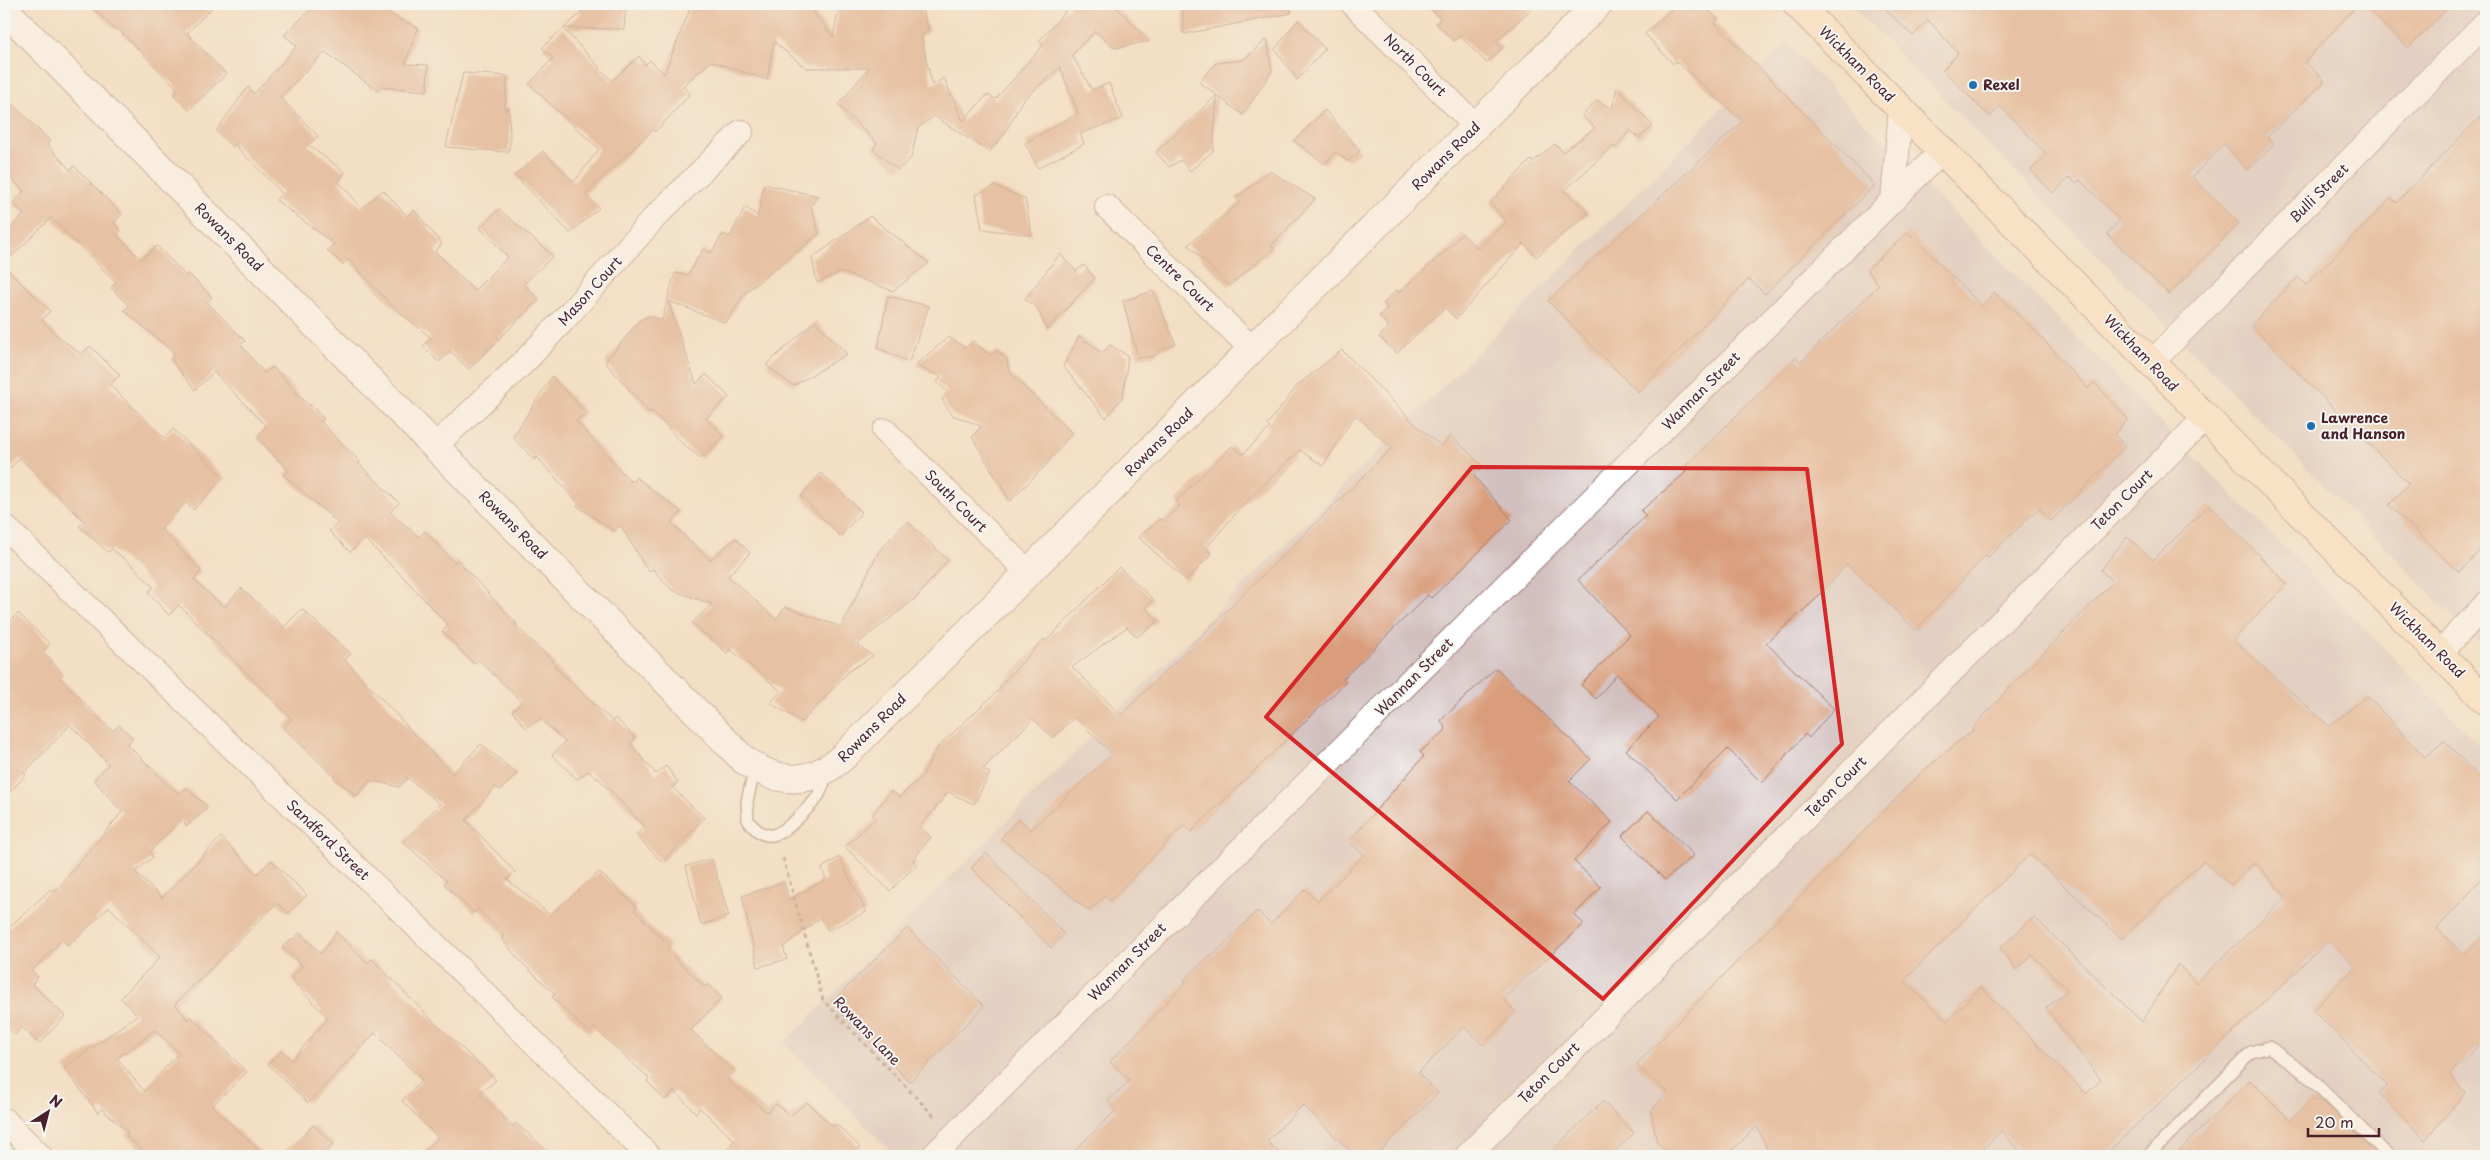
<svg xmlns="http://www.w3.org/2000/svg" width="2490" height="1160" font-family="'Playpen Sans',sans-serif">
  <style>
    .industrial { fill: #d2bfc0 }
    .building { fill: #d99d7b; fill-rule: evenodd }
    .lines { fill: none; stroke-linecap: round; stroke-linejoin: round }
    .service-casing { stroke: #9e7f77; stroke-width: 14 }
    .minor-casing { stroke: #9e7f77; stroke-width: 26 }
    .tertiary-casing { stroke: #9e7f77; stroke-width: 30 }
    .secondary-casing { stroke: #9e7f77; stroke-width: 30 }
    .path { stroke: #9e7f77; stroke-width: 3; stroke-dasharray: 4 4; stroke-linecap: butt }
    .service { stroke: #fff; stroke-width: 11 }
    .minor { stroke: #fff; stroke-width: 24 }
    .tertiary { stroke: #fff; stroke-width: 28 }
    .secondary { stroke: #ffe4c6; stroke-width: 28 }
    .marked { fill: none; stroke: #d62828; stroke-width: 4; stroke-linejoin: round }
    .poi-dot { fill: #1f6fb2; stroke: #f6f6f2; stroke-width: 2 }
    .labels { text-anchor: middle; stroke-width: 4; stroke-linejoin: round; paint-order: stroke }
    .street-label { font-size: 14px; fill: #4a1f2b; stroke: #f6f6f2 }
    .poi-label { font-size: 14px; font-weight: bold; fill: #4a1f2b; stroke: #f6f6f2; text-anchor: start }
  </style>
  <rect width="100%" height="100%" fill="#f6f6f2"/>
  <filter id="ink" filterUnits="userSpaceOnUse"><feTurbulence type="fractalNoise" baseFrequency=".02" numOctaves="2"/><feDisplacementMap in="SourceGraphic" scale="10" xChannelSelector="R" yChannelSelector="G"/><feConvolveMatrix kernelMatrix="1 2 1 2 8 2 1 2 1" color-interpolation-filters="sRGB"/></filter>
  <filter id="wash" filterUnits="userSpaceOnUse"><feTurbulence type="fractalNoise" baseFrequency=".0096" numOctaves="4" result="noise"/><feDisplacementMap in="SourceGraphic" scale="20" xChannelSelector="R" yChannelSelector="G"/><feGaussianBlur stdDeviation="1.12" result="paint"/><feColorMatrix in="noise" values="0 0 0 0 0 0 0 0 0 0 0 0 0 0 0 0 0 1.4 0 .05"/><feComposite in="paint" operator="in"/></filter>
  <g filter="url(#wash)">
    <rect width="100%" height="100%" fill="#f3dfc3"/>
    <!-- industrial -->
    <g class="industrial">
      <path d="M1850,4h636v646z"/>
      <path d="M1787,44l699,708v404h-1591l-111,-113z"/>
    </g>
    <g id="blocks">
      <!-- building -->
      <g class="building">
        <path d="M88,4h128l-29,29 39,41 -37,36 -15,-15 4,-6 -61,-61 -1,2z"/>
        <path d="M317,4h52l49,24 -13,36 23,1 -1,26 -46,-4 -3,4 -53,-39 -45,45 38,39 -10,9 37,27 -6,10 23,26 21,-18 24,26 7,-6 28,34 -7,7 39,40 34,-34 -28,-29 19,-19 54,47 -29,28 15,15 -70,70 -19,-18 -11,11 -16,-16 8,-8 -40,-33 -43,-46 -5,5 -16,-14 7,-6 -58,-44 6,-7 -48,-49 -2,3 -16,-16 32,-44 6,7 43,-48 -13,-11z"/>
        <path d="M579,4h47l-2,25 -60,-1 17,-15z"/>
        <path d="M692,4h115l26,33 7,-33h80l9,27 -8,5 11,49 12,-7 19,43 24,-26 9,4 47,-54 -4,-4 33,-37h41l37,37 -35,7 -20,-17 -23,24 20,35 17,-7 14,35 -43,16 4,10 -46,24 -13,-25 53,-30 -18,-46 -38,34 -18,34 -15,17 -55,-36 -16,12 -7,30 -13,12 -25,-21 4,-6 -39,-38 31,-37h-63l-32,-26 -7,38 -56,-19 -28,25 7,8 -35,38 -2,-2 -68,64 14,14 -29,25 -55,-58 28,-24 31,31 25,-33 -70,-65 24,-26 -11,-10 21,-20 49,53 27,-25 6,9 5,-5 14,14z"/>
        <path d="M1182,4h108l1,9 -107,21z"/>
        <path d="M1426,4h111l-41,37 6,7 -15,15 -27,-27 -7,5 -17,-18 5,-4z"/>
        <path d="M1677,4h25l16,15 -3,4 160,162 -110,109 -16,-15 -111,113 -90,-91 195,-180 -67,-60 -3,3 -28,-30z"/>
        <path d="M1880,4h478l-53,58 20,19 -58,56 7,7 -26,26 -24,-26 -32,33 47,46 -70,71 -62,-60 13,-14 -40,-40 -4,4 -6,-7 -17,16 -22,-23 16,-15 -47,-49 -10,11 -47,-47 15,-17 -30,-33 -15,16z"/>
        <path d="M2363,4h89l-44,44z"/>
        <path d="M1298,20l27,29 -28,31 -22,-31z"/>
        <path d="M1267,39l5,32 -29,44 -26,-19 -4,55 -23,20 -9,-11 -12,7 -13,-15 61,-57 -18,-13 17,-19 27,-3z"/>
        <path d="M463,73l44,3 -2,35 4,-4 1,36 -2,9 -62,-5z"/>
        <path d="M1617,88l36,38 -14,12 -9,-8 -15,18 -2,-2 -49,45 25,22 -53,44 -12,-14 -68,76 -11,-11 -48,45 -18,-16 10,-10 -10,-11 8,-7 -3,-6 12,-13 3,2 49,-43 14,-16 16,16 28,-27 -16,-20 41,-42 2,2 22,-18 8,8 32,-24 -13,-12 15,-16 15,9z"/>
        <path d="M4,96l46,45 -3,3 23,26 4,-4 48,48 -8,9 7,8 -4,4 24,24 16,-13 29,30 2,-3 24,24 -5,5 38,39 -4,4 23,28 9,-6 36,39 1,-2 14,15 -3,3 39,40 -2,1 41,40 -9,9 29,25 6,-6 29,32 3,-3 60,64 -2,1 41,39 -2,2 58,55 4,-3 19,20 -5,6 26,30 10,-8 12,16 -6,5 32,31 -42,44 -26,-27 9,-8 -48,-50 -1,2 -7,-8 -12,8 -25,-24 13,-13 -24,-23 -15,9 -14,-17 10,-9 -43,-42 -5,4 -32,-33 6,-6 -44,-47 -40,-40 -14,14 -21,-21 9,-8 -54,-48 5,-4 -32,-34 9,-11 -52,-54 -19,18 -24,-30 4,-6 -51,-44 5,-4 -18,-18 5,-6 -65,-64 -47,46v-28l20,-22 -11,-11 11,-12 -20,-19z"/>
        <path d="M1325,110l35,41 -12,10 -13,-9 -10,12 -31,-23z"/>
        <path d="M2486,111v433l-27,28 -70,-67 20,-21 -158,-159 47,-48 8,8 85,-87 5,5z"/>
        <path d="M1270,171l45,28 -44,47 3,2 -45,38 -41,-41 52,-43 -4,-4z"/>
        <path d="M764,184l54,12 -7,10 8,28 -74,59 -19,30 -58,-22 28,83 10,-10 23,23 -23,21 18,18 -23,22 -15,-11 -34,-36 -2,2 -45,-51 35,-42 9,-4 13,4 13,-47 13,2 15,-26 8,4 12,-19 7,3 15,-30 13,9z"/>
        <path d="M994,186l31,13 7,36 -50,-6 -6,-34z"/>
        <path d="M870,216l59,47 -36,28 -52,-19 -24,11 -5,-25z"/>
        <path d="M1908,232l74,74 12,-14 42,40 52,57 6,-7 34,37 -13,15 10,13 -74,74 -12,-13 -51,49 -2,-2 -70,75 -69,-66 -32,36 -49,43 68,66 -25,29 -4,-4 -43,49 -34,-34 -51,50 -51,-49 33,-33 -42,-43 -21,25 -15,-14 49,-50 -52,-55 68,-64 -5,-5 45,-39 -4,-3 114,-112 5,5 78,-77 -12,-15z"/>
        <path d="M1060,254l16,17 8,-6 11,13 -48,52 -10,-22 -12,-9z"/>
        <path d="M4,266l46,45 -8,9 17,17 22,17 9,-8 30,29 -10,10 54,53 9,-9 51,48 -30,33 -8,-8 -25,27 40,42 -7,9 30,27 17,-19 43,39 18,-18 49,45 -6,6 107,114 29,-30 36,30 -17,16 -5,-3 -29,33 49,52 -8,7 43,36 49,-43 38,35 -3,3 36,36 -3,4 38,37 3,-3 14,14 -31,32 44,42 -8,8 40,32 9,-8 14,12 17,-14 26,25 3,-3 24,23 -9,9h-127l10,-16 -34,-32 -4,5 -22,-22 -9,9 -18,-19 2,-3 -55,-50 -5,5 -37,-36 3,-3 -36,-34 -17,-21 1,-4 -25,-26 -4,4 -30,-29 3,-3 -44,-39 37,-38 -32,-26 -9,9 -29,-7 -13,16 -23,-18 1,-1 -52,-50 9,-8 -113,-114 -10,10 -21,-22 5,-6 -20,-21 -21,-17 -4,3 -29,-26 5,-5 -64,-63 -16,16z"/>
        <path d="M1153,291l23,53 -15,6 -7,6 -16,2 -15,-57z"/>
        <path d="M888,296l41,10 -20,56 -31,-14z"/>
        <path d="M815,321l32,33 -54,32 -27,-21z"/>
        <path d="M1079,336l23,17 8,-8 18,11 -5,40 -17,22 -43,-52z"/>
        <path d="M949,337l17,11 7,-7 17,14 7,-4 10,8 2,13 63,61 -26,32 -36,36 -38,-64 9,-11 -29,-11 -10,-16 6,-7 -11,-10 4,-5 -26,-12z"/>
        <path d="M1342,350l73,74 27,23 8,-12 33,31 -9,10 38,44 -81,78 -3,-3 -85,84 3,3 -155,150 -7,-7 -74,76 -5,-5 -16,15 -88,-73 18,-19 12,11 81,-76 -37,-37 -22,21 -20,-19 -50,50 7,4 -16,31 -26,-12 -28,35 11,10 -18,23 4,4 -27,27 -45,-44 31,-29 -4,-3 19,-24 9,6 22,-21 16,-29 63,-59 -1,-2 44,-47 2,2 73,-74 34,32 -7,9 12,13 -21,16 -10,-10 -55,40 49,48 271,-267 -37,-33 -32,51 -23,-16 -57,55 -37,43 6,6 -26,26 -48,-43 22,-18 3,2 16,-14 -2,-7 55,-54 11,8 27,-26 -3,-3 31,-40z"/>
        <path d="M552,376l33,36 -9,9 55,61 5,-5 45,35 -10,11 39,37 26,-22 14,15 -22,23 48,43 9,-12 56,20 38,-76 28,-30 41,39 -33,39 -58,45 16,12 -24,15 -47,51 -32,-19 11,-12 -51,-42 -3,4 -35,-30 20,-19 -40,-14 -19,-21 -4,3 -29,-47 -6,6 -37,-25 2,-2 -42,-47 -3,3 -21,-23z"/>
        <path d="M821,473l41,39 -22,24 -39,-40z"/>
        <path d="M2209,505l78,79 -54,56 96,86 38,-30 58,61 19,-16 42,43v90l-49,55 27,26 22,-23v106l-36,36 15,19 -40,47 -46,-47 9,-7 -75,-76 42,-43 -26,-27 -225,216h-79l-24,-25 -25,25h-206l-13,-30 -31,30h-54l-15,-13 -6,-32 16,-19 -31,-27 286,-293 51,-42 -1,-1 41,-45 100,-102 -12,-12 26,-33 26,23zM2030,854l92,85 81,-78 28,24 24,-23 31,35 -90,86 -18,-19 -36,58 -108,-105 -34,31 17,22 15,-15 36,35 -22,18 55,72 -15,14 -105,-107 -34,34 -43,-40z"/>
        <path d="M18,613l32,31 -7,7 20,23 -3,3 43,45 10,9 6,-6 14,13 -6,6 38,38 14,12 7,-6 22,19 -21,19 -6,-6 -32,32 4,5 -18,15 27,26 59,-61 36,37 14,-14 36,35 -18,18 -12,-10 -102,101 13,16 3,-3 56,55 -35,34 53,50h-115l-24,-20 2,-4 -26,-23 -4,4 -34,-45 73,-53 -16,-17 39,-41 -51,-50 -41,39 -6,-6 -30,31 6,6 -6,7 33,32 -26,28 -17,-17 -7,8 -11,-12v-91l47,-43 4,3 67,-80 -28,-32 15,-16 -39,-39 -46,48 2,2 -22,23v-170zM155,1030l24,23 -35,38 -27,-33z"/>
        <path d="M1496,668l95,91 -22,22 43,41 -38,39 27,26 -27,28 10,9 -81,75 13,13 -33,33 -19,-18 -46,46 20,20 -63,63h-20l-52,-51 -36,36 15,15h-213l47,-46 -8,-9 22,-21 -20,-18 76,-80 -2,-2 26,-25 2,2 45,-46 14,13 34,-35 13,12 46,-46 -15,-14 75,-85 -4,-4 26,-22 -5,-10z"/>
        <path d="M1648,811l46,44 -29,25 -43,-44z"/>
        <path d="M986,853l78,81 -13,14 -80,-80z"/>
        <path d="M839,857l27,55 -38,18 -8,-12 -37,29 4,12 -29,8 -16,-71 42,-14 5,18 37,-21 -4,-11z"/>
        <path d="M712,859l17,57 -28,9 -15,-59z"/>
        <path d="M907,928l77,78 -74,76 -79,-79z"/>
        <path d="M336,932l32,31 4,-4 59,60 65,61 -17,14 34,32 3,-3 37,33h-133l18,-18 -36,-37 20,-21 -47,-47 -67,70 -40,-39 13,-13 11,9 36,-42 -37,-39 11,-13 -20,-19 18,-14 21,21z"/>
        <path d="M2250,1080l40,40 21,-20 12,1 56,55h-205z"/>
        <path d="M1603,1101l31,32 -24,23h-63z"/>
        <path d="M313,1125l21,19 -11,12h-40z"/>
      </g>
    </g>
  </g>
  <g filter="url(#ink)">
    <use href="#blocks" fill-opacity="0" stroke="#9e7f77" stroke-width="1"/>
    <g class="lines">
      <defs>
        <g id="service">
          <path d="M755,768l-8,33 1,19c19,28 36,12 54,-6 5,-6 12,-11 16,-18 4,-6 6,-15 9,-22"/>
          <path d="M2148,1156l103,-104 18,-5 38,28 82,81"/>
        </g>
        <g id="minor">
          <path d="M1353,4l123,122"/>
          <path d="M1893,200l8,-92"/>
          <path d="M1107,207l145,142"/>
          <path d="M2151,363l335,-341"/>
          <path d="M885,431l143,141"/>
          <path d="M435,446l90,-85 45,-48 85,-96 86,-85"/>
          <path d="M4,526l394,382 251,248"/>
          <path d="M2440,653l46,-49"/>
          <path d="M4,1120l36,36"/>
          <path d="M936,1153l1006,-1002"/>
          <path d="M1467,1156l738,-738"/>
        </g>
        <path id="tertiary" d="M4,9l740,751c35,25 67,26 100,-4l754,-752"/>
        <path id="secondary" d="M1797,4l689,697"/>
      </defs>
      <!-- service casing -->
      <use href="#service" class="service-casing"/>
      <!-- minor casing -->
      <use href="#minor" class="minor-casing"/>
      <!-- tertiary casing -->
      <use href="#tertiary" class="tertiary-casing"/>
      <!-- secondary casing -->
      <use href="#secondary" class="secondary-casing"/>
      <!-- path -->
      <path class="path" d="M783,858l40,142 113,118"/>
      <!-- service -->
      <use href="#service" class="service"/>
      <!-- minor -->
      <use href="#minor" class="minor"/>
      <!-- tertiary -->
      <use href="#tertiary" class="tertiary"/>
      <!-- secondary -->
      <use href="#secondary" class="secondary"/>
    </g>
  </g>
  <!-- marked area -->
  <path d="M0 0H2490V1160H0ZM1472,467l335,2 35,275 -239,255 -337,-282z" fill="#f3dfc3" fill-opacity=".55" fill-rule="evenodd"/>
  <path class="marked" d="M1472,467l335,2 35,275 -239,255 -337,-282z"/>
  <!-- markers -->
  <g class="poi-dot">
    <circle cx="1973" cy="85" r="5"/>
    <circle cx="2311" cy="426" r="5"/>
  </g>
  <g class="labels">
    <!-- street labels -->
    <g class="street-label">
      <text transform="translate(1857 64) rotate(45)" y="5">Wickham Road</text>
      <text transform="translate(1415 65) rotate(45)" y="5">North Court</text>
      <text transform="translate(1446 156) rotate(-45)" y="5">Rowans Road</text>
      <text transform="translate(2319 193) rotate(-45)" y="5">Bulli Street</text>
      <text transform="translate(229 237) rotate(45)" y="5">Rowans Road</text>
      <text transform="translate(1180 278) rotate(44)" y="5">Centre Court</text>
      <text transform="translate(590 291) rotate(-48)" y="5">Mason Court</text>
      <text transform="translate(2141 353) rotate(46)" y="5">Wickham Road</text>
      <text transform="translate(1701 391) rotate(-45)" y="5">Wannan Street</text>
      <text transform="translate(1159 442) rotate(-45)" y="5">Rowans Road</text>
      <text transform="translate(2122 500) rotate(-45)" y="5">Teton Court</text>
      <text transform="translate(956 501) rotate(45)" y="5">South Court</text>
      <text transform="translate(513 525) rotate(45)" y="5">Rowans Road</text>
      <text transform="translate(2427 640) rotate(45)" y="5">Wickham Road</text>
      <text transform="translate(1414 677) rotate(-45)" y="5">Wannan Street</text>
      <text transform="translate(872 728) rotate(-45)" y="5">Rowans Road</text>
      <text transform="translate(1836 787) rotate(-45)" y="5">Teton Court</text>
      <text transform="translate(328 840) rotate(44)" y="5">Sandford Street</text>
      <text transform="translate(1127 962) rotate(-45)" y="5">Wannan Street</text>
      <text transform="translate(867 1031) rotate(46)" y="5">Rowans Lane</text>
      <text transform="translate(1549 1073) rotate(-45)" y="5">Teton Court</text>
    </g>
    <!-- poi labels -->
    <g class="poi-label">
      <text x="1983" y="90">Rexel</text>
      <text x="2321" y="423">Lawrence<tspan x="2321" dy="16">and Hanson</tspan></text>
    </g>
  </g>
  <!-- margin -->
  <rect width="2490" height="1160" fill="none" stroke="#f6f6f2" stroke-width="20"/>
  <!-- north arrow -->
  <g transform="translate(48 1112) rotate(36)" stroke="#f6f6f2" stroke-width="4" paint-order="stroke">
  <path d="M0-4L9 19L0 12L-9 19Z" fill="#4a1f2b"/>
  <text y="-8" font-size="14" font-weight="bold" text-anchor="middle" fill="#4a1f2b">N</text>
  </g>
  <!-- scale -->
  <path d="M2308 1128v8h71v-8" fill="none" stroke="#4a1f2b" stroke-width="2.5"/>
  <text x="2315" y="1128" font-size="15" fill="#4a1f2b" stroke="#f6f6f2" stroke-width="4" paint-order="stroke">20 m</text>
</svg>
